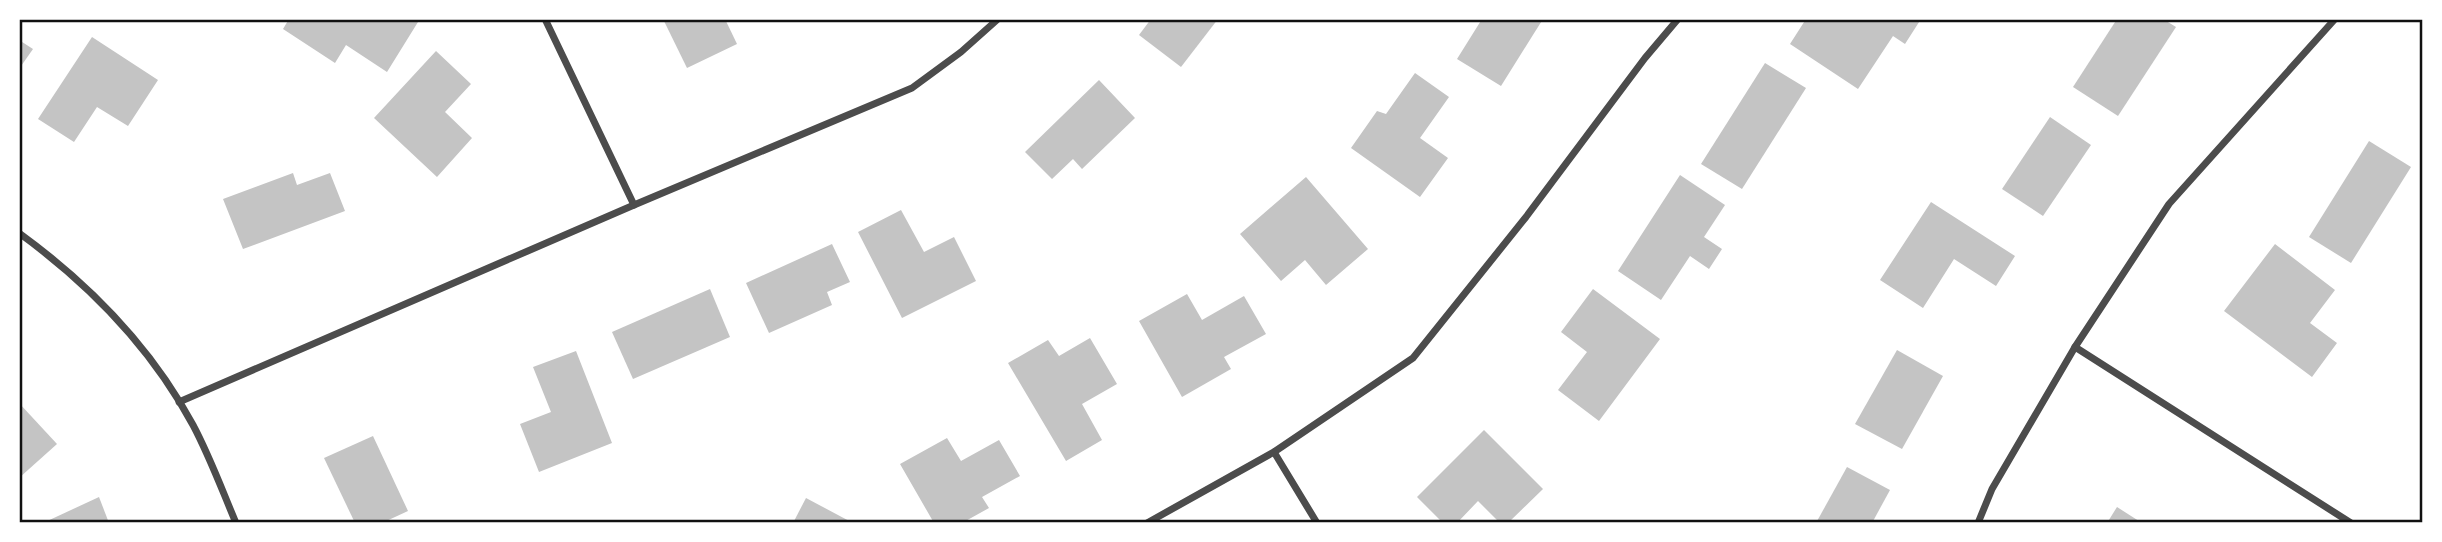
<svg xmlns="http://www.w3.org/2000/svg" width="2442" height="542" font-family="Manrope,sans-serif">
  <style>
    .building { fill: #c4c4c4 }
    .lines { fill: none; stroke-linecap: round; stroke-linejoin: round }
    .minor { stroke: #4c4c4c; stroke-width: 7 }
    .neatline { fill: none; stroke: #111; stroke-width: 2.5 }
  </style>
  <rect width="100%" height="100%" fill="#fff"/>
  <!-- building -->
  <g class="building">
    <path d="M289,19h124l5,3 -31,50 -41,-27 -11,18 -52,-34z"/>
    <path d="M663,19h62l12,25 -50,24z"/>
    <path d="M1151,19h67l-37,48 -42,-32z"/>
    <path d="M1482,19h61l-42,67 -44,-27z"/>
    <path d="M1806,19h115l-16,25 -12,-8 -35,53 -68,-45z"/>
    <path d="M2117,19h46l13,8 -58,89 -45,-29z"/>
    <path d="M92,37l66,43 -30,46 -31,-19 -23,35 -36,-23z"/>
    <path d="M19,40l14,9 -14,20z"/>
    <path d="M436,51l35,33 -26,28 27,26 -35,39 -63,-59z"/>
    <path d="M1765,63l41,25 -64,101 -41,-25z"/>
    <path d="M1415,73l34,24 -29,41 28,20 -28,39 -69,-49 26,-37 9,3z"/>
    <path d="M1099,80l36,38 -53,51 -9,-10 -21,20 -27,-27z"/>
    <path d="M2050,117l41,28 -48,71 -41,-27z"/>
    <path d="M2369,141l42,26 -60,96 -42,-26z"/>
    <path d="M293,173l4,12 33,-12 15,38 -102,38 -20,-50z"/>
    <path d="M1680,175l45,30 -21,32 18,12 -13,20 -19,-13 -29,44 -43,-29z"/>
    <path d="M1306,177l62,72 -42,36 -21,-25 -24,21 -41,-47z"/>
    <path d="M1931,202l84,54 -19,30 -42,-27 -31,49 -43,-28z"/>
    <path d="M901,210l23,42 30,-15 22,44 -74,37 -44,-86z"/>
    <path d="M832,244l18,38 -23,10 5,13 -63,28 -23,-50z"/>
    <path d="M2275,244l60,46 -25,33 27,20 -25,34 -88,-66z"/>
    <path d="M710,289l20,48 -97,42 -21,-47z"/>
    <path d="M1593,289l67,50 -61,82 -41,-31 29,-38 -26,-20z"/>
    <path d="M1187,294l15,26 42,-24 22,38 -42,23 7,12 -49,28 -43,-76z"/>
    <path d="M1090,338l27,46 -35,20 20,36 -36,21 -58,-98 40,-23 11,16z"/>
    <path d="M1897,350l46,26 -41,73 -47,-25z"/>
    <path d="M576,351l36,92 -73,29 -19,-48 31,-12 -18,-45z"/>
    <path d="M19,403l38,41 -38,34z"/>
    <path d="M1484,430l59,59 -35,34h-8l-22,-22 -21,22h-14l-26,-26z"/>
    <path d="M373,436l35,75 -26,12h-27l-31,-65z"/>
    <path d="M947,438l14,23 38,-21 21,36 -38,21 7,11 -27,15h-28l-34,-59z"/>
    <path d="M1847,467l43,23 -18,33h-56z"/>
    <path d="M99,497l10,26h-66z"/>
    <path d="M806,498l47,25h-60z"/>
    <path d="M2117,507l25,16h-35z"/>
  </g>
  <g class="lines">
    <!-- minor -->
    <g class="minor">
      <path d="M545,19l89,186"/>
      <path d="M19,233c70,51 133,116 174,192 17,32 29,65 43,98"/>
      <path d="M2075,347l276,176"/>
      <path d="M179,402l455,-197 278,-117 49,-36 37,-33"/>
      <path d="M1274,452l43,71"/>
      <path d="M1147,523l127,-71 139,-94 113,-141 119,-159 33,-39"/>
      <path d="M1978,523l14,-34 83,-142 94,-143 166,-185"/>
    </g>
  </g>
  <!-- border -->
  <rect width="2442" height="542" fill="none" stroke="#ffffff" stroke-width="42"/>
  <rect x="21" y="21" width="2400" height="500" class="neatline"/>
</svg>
